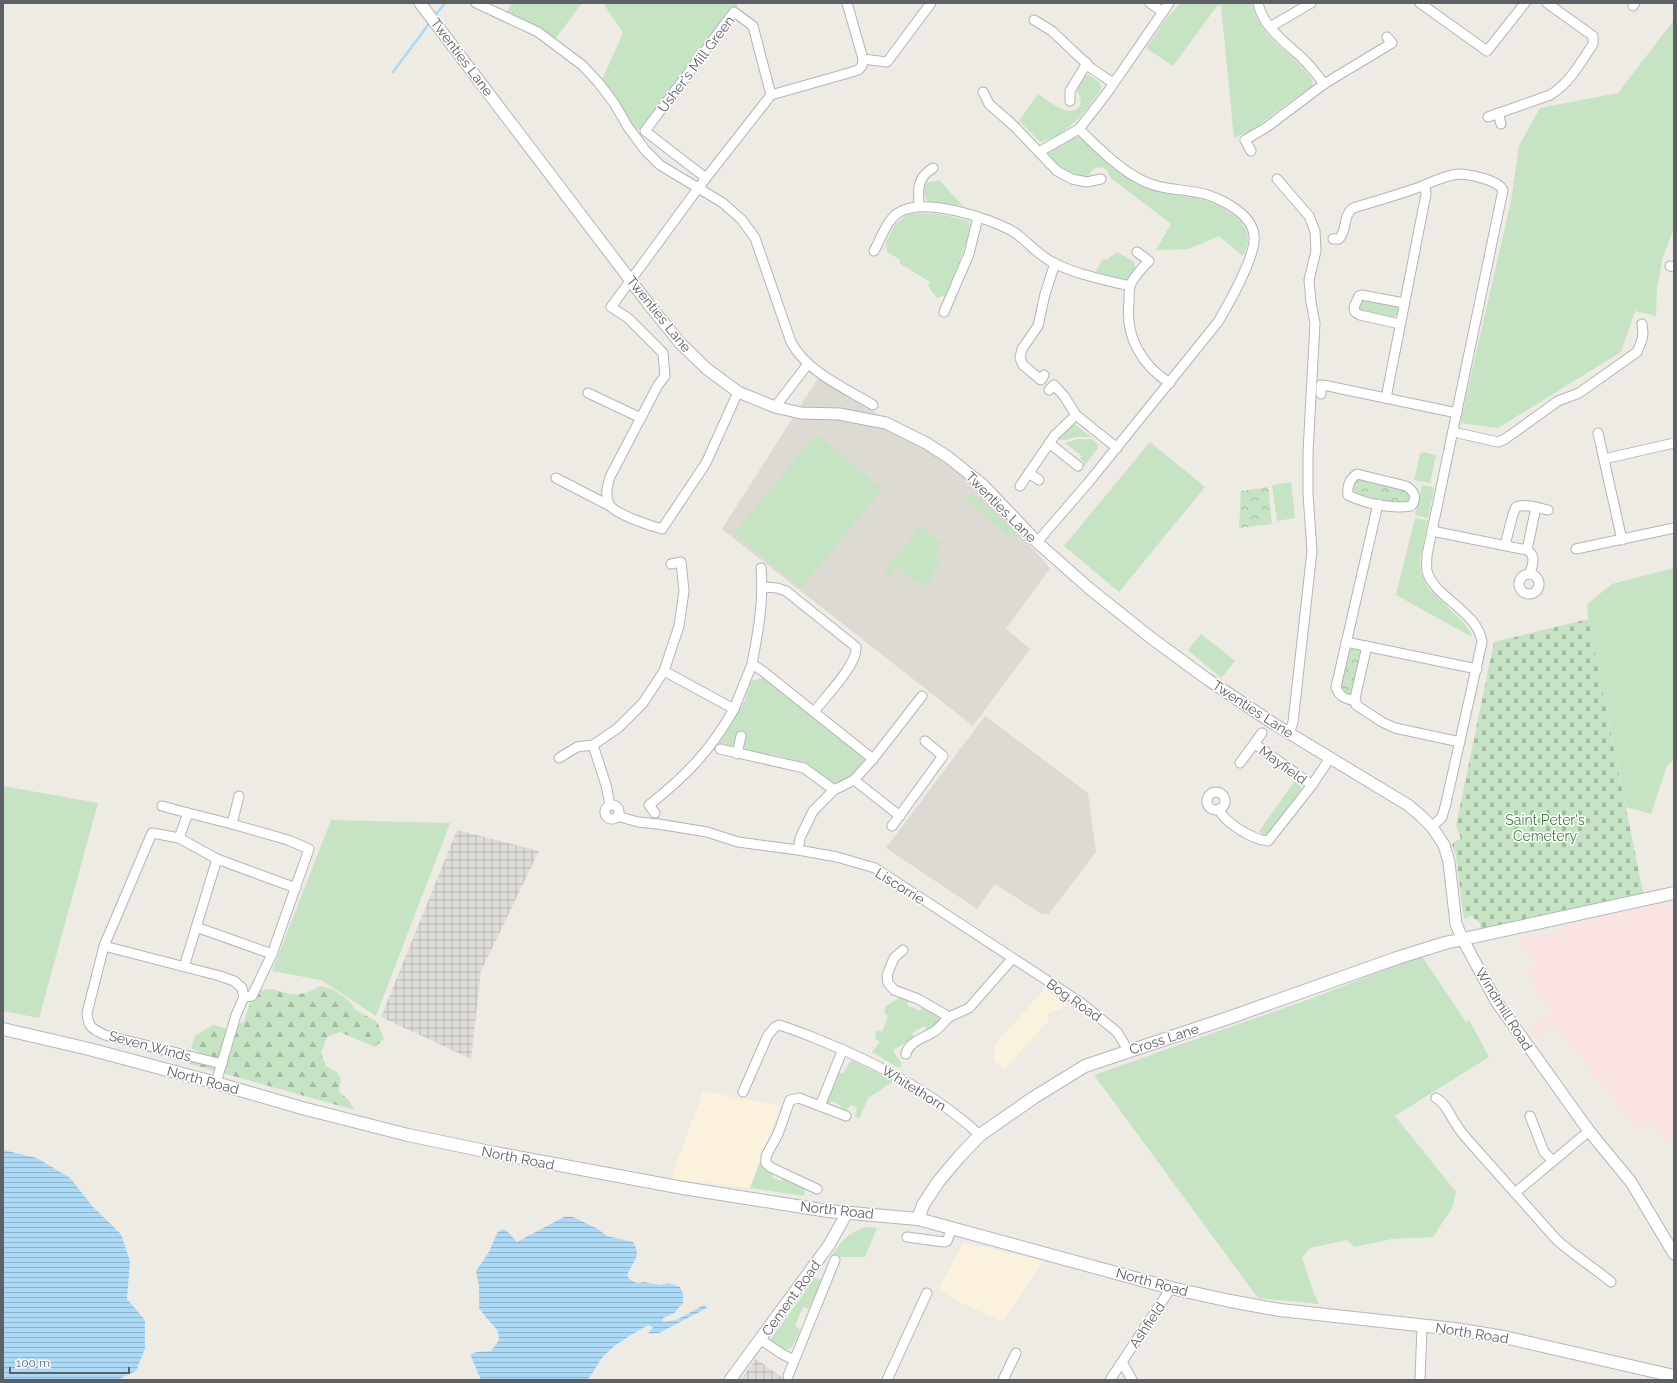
<svg xmlns="http://www.w3.org/2000/svg" width="1677" height="1383" font-family="Raleway,sans-serif">
  <style>
    .commercial { fill: #faf2dd }
    .industrial { fill: url(#industrial-grid) }
    .education { fill: #dddad3 }
    .medical { fill: #f9e4e3 }
    .green { fill: #c6e3c4 }
    .forest { fill: url(#forest-firs) }
    .cemetery { fill: url(#cemetery-stones) }
    .park { fill: url(#park-crowns) }
    .water { fill: url(#water-rules) }
    .lines { fill: none; stroke-linecap: round; stroke-linejoin: round }
    .stream { stroke: #acdaf6; stroke-width: 2.5 }
    .minor-casing { stroke: #b2b5b8; stroke-width: 11 }
    .tertiary-casing { stroke: #b2b5b8; stroke-width: 13 }
    .secondary-casing { stroke: #b4b7bb; stroke-width: 14 }
    .minor { stroke: #fff; stroke-width: 9 }
    .tertiary { stroke: #fff; stroke-width: 11 }
    .secondary { stroke: #fff; stroke-width: 12 }
    .labels { text-anchor: middle; stroke-width: 3; stroke-linejoin: round; paint-order: stroke }
    .street-label { font-size: 14px; fill: #5d6064; stroke: #fff }
    .park-label { font-size: 14px; fill: #3e813e; stroke: #fff }
  </style>
  <defs>
    <pattern id="industrial-grid" width="8" height="8" patternUnits="userSpaceOnUse"><rect width="8" height="8" fill="#dfddd9"/><path d="M0 4h8M4 0v8" fill="none" stroke="#b8b7b4"/></pattern>
    <pattern id="forest-firs" width="22" height="20" patternUnits="userSpaceOnUse"><rect width="22" height="20" fill="#c6e3c4"/><path d="M5 1l3.5 6h-7zM16 11l3.5 6h-7z" fill="#a4bba3"/></pattern>
    <pattern id="cemetery-stones" width="16" height="16" patternUnits="userSpaceOnUse"><rect width="16" height="16" fill="#c6e3c4"/><path d="M2 7V4a2 2 0 0 1 4 0v3zM10 15v-3a2 2 0 0 1 4 0v3z" fill="#a4bba3"/></pattern>
    <pattern id="park-crowns" width="20" height="18" patternUnits="userSpaceOnUse"><rect width="20" height="18" fill="#c6e3c4"/><path d="M2 6a3 3 0 1 1 6 0M12 15a3 3 0 1 1 6 0" fill="none" stroke="#a4bba3"/></pattern>
    <pattern id="water-rules" width="6" height="5" patternUnits="userSpaceOnUse"><rect width="6" height="5" fill="#acdaf6"/><path d="M0 2.5h6" fill="none" stroke="#8fb4cb"/></pattern>
  </defs>
  <rect width="100%" height="100%" fill="#eeebe5"/>
  <!-- commercial -->
  <g class="commercial">
    <path d="M1045,989l24,17 -23,8 4,5 -45,50 -11,-8v-16z"/>
    <path d="M703,1091l77,15 -30,82 -79,-9z"/>
    <path d="M963,1242l80,19 -40,61 -43,-20 -21,-13z"/>
  </g>
  <!-- industrial -->
  <g class="industrial">
    <path d="M457,830l82,21 -58,120 -10,88 -90,-42z"/>
    <path d="M756,1359l30,21h-46z"/>
  </g>
  <!-- education -->
  <g class="education">
    <path d="M820,375l165,113 22,31 43,49 -44,61 24,20 -57,77 -251,-197z"/>
    <path d="M985,716l103,77 8,59 -48,63 -4,-2 -1,2 -48,-31 -18,25 -91,-61z"/>
  </g>
  <!-- medical -->
  <path class="medical" d="M1674,901v238l-7,5 -16,-22 -11,8 -22,-24 -62,-79 -22,12 -7,-10 24,-16 -25,-42 10,-5 -4,-10 -5,2 -8,-17 1,-4 4,-2 7,2 25,-5 14,-10z"/>
  <!-- green -->
  <g class="green">
    <path d="M512,3h70l-26,35 -49,-26z"/>
    <path d="M603,3h135l-4,9 -89,119 -17,-4 -11,-29 -15,-18 21,-47z"/>
    <path d="M1181,3h71c7,30 27,41 47,61 5,5 10,11 14,17l-1,5 -60,44 -18,8 -13,-132h-4l-44,60 -27,-18 21,-31z"/>
    <path d="M1674,20v209l-11,27 -6,33 -1,27 -21,-5 -14,41 -123,76 -38,-5 51,-222 8,-55 21,-38 78,-15z"/>
    <path d="M1089,75l11,8 1,6c-17,24 -31,45 -61,53l-21,-21 19,-27c9,6 30,24 40,14 2,-2 3,-5 3,-8 -1,-4 -4,-9 -5,-12l6,-12z"/>
    <path d="M1072,136l8,1c22,18 44,41 71,52 14,6 30,6 45,9 18,4 52,19 52,41 0,6 -3,12 -5,17l-24,-20 -30,13 -33,1 15,-26 -60,-46 -5,-9c-8,-4 -13,-1 -17,6l-6,2c-11,-4 -35,-13 -34,-27z"/>
    <path d="M939,180l24,26 -35,-5c-4,-4 -6,-16 0,-19 4,-1 7,0 11,-2z"/>
    <path d="M910,213l30,1 29,7c3,16 -17,58 -24,74l-8,3 -9,-12 2,-4 -31,-19 2,-3 -14,-8 -1,-10 9,-18z"/>
    <path d="M1117,252l17,10 2,8 -6,8 -4,1 -25,-5 -5,-3 6,-11 6,-1z"/>
    <path d="M1364,298l31,6 3,5v5l-6,4 -30,-6 -3,-5 3,-7z"/>
    <path d="M1072,422l19,15h-16l-9,3 -10,-1z"/>
    <path d="M816,434l67,55 -82,99 -67,-55z"/>
    <path d="M1078,439h14l5,4 1,5 -19,25 -2,-2 7,-9 -4,-3 2,-3 -17,-13z"/>
    <path d="M1150,442l55,45 -86,105 -55,-46z"/>
    <path d="M1423,452l13,3 -6,28 -16,-3 6,-26z"/>
    <path d="M1291,482l4,36 -18,3 -5,-36z"/>
    <path d="M1422,485l11,2 1,3 -6,28 -13,-3z"/>
    <path d="M968,494c11,0 39,30 48,39l-1,4 -3,1 -46,-38v-4z"/>
    <path d="M1415,518l13,2 -8,39 1,14 7,15 37,36 8,12h-3l-74,-41z"/>
    <path d="M921,526l21,17 -7,12 6,4 -14,26 -16,-7 -14,-11 -7,9 -6,-6z"/>
    <path d="M1674,568v191l-7,7 -16,48 -25,-7 -38,-188 -1,-15 25,-20z"/>
    <path d="M1201,634l34,27 -14,17 -33,-28z"/>
    <path d="M763,678l100,77 1,7 -8,10 -19,12 -6,-2 -17,-13 -15,-7 -22,-7 -29,-3 -4,-4 1,-11 -8,-2 -5,11h-8l-5,-2 26,-44 6,-19z"/>
    <path d="M1295,781h5l2,4 -1,4 -32,45 -8,2v-4l-2,-1z"/>
    <path d="M3,786l95,17 -59,215 -36,-7z"/>
    <path d="M331,820l119,3 -74,193 -55,-36 -49,-9z"/>
    <path d="M1421,955l45,67 3,-2 20,37 -94,59 61,76 -4,16 -19,29 -41,2 -38,8 -7,-7 -37,8 -8,10c6,15 9,31 17,46l-61,-6 -164,-223 224,-79z"/>
    <path d="M901,997l8,2 -2,6 13,6 3,-5 13,8 3,4 -1,7 -10,6 -4,-5 -12,7 2,5 -21,12 9,15 -3,3 -27,-16 8,-10 -4,-3 -1,-5 2,-4 5,2 6,-16 -4,-3 2,-7z"/>
    <path d="M851,1060l43,21 -26,17 -9,21 -4,-3 2,-9 -6,-2 -6,6h-5l1,-5 -10,-5 -2,5 -3,-3 12,-31 5,2z"/>
    <path d="M761,1160l4,7 9,5 -2,5 9,4 2,-5 22,11 -1,9 -54,-8z"/>
    <path d="M866,1227l11,1 -12,29h-35c12,-16 17,-24 36,-30z"/>
    <path d="M815,1278l6,2 -12,29 -6,-2 -8,19 5,3c-7,20 -11,28 -30,11z"/>
  </g>
  <!-- forest -->
  <path class="forest" d="M321,986l13,4 15,11 7,9 21,12 7,17 -9,8 -35,-15 -13,5 -6,16 5,13 11,6 4,6 -2,14 10,8 5,10 -213,-60 23,-3 40,8 -13,-7 4,-12 18,-11 15,4 16,-7 8,-26c20,-14 23,-3 42,-2 11,1 18,-4 27,-8z"/>
  <!-- cemetery -->
  <path class="cemetery" d="M1588,619l55,274 -163,36v-6l-9,-7 -7,3 -8,-63 -4,-12 9,-6 -5,-12 38,-184z"/>
  <!-- park -->
  <g class="park">
    <path d="M1358,479l47,10 6,8 -4,7h-6l-44,-10c-6,-6 -6,-11 1,-15z"/>
    <path d="M1268,487l4,37 -33,4 2,-37z"/>
    <path d="M1353,647l8,4 1,4 -8,36 -7,5 -6,-7v-5l8,-32z"/>
  </g>
  <!-- water -->
  <g class="water">
    <path d="M3,1150l34,8 33,20 24,30 27,26 9,27 -3,38 18,21v28l-9,23 -19,9h-114z"/>
    <path d="M564,1217h9l25,12 9,7 26,6c9,15 0,19 -6,33l3,5 7,3 8,-1 14,3 10,-2 11,4 3,7v9l-9,10 -11,5v4l13,-2 28,-15 3,3 -48,25 -11,1 5,-7 -5,-2c-17,10 -40,22 -50,39 -4,6 -6,11 -11,16h-106l-11,-26 7,-2 14,-1 8,-11 -1,-9 -14,-16 -5,-7v-21l-3,-16 13,-19 8,-19 5,-4 5,2 10,11z"/>
  </g>
  <g class="lines">
    <!-- stream -->
    <g class="stream">
      <path d="M437,13l8,-10"/>
      <path d="M393,72l35,-47"/>
    </g>
    <defs>
      <g id="minor">
        <path d="M476,3l62,29 44,33 16,17 16,21 14,24 17,23 15,15 63,38 19,17 13,18 36,104c16,30 54,46 82,63"/>
        <path d="M1150,3l13,9"/>
        <path d="M1258,3c5,24 27,39 44,55 8,7 15,17 22,26"/>
        <path d="M1420,3l67,48 38,-48"/>
        <path d="M1633,6l2,-3"/>
        <path d="M1034,20l18,11 39,37 22,15"/>
        <path d="M1270,27l41,-24"/>
        <path d="M863,59l24,3 44,-59"/>
        <path d="M983,92l6,12 25,22 43,45 15,8 15,3 14,-3"/>
        <path d="M771,95l74,-21 13,-4 4,-4 1,-7 -16,-56"/>
        <path d="M1070,101v-10l17,-28"/>
        <path d="M1498,113l3,11"/>
        <path d="M1488,117l62,-22c20,-12 31,-33 43,-51v-8l-46,-33"/>
        <path d="M1251,151l-6,-11 22,-13 57,-43 68,-41 -5,-6"/>
        <path d="M1039,152l40,-23 28,-36 62,-90"/>
        <path d="M706,178l-61,-47 89,-119 19,14 18,69 -65,83 -7,9 -88,120 17,11 35,35 2,23 -7,9 -48,92c-3,10 -5,18 -1,27 5,10 42,22 53,25l44,-66 32,-71"/>
        <path d="M1277,179l32,37 6,15 1,20 -7,29 2,22 4,21 -7,129v42l4,57 -19,171 -4,12"/>
        <path d="M919,206c-1,-18 -2,-28 14,-38"/>
        <path d="M1333,239h6c9,-10 3,-22 14,-31 20,-6 41,-12 61,-19 15,-5 32,-15 47,-15 11,1 37,6 42,16l-76,365c0,5 -1,11 0,16 7,27 51,40 55,71l-36,161 -4,14 -10,10"/>
        <path d="M874,251c7,-12 12,-30 24,-38 24,-17 92,5 116,19 13,9 23,22 38,30 22,12 53,18 78,24"/>
        <path d="M1137,252l12,9c-7,7 -16,16 -19,25 -1,5 -1,11 -1,16 -4,34 12,63 41,81"/>
        <path d="M1670,266l4,1"/>
        <path d="M944,312l25,-58 9,-37"/>
        <path d="M1400,324l-40,-9 -5,-3 -1,-5 5,-11 3,-1 42,8"/>
        <path d="M1044,375l-3,5 -18,-15 -3,-7 2,-9 16,-23 7,-32 10,-31"/>
        <path d="M1049,390l5,-5 10,11 12,19 41,33"/>
        <path d="M588,393l53,25"/>
        <path d="M1321,394v-9l7,1 129,27"/>
        <path d="M1386,398l40,-204 -1,-9"/>
        <path d="M775,407l33,-43"/>
        <path d="M1453,432l45,10 7,-3 53,-38 21,-8 58,-41 5,-12 1,-7 -1,-9"/>
        <path d="M1598,433l24,107"/>
        <path d="M1049,443l29,23"/>
        <path d="M1604,459l70,-16"/>
        <path d="M1029,473l10,7"/>
        <path d="M1357,474l49,12c8,5 12,12 5,20 -19,3 -45,-2 -63,-11 -1,-9 1,-16 9,-21z"/>
        <path d="M556,478l54,28"/>
        <path d="M1020,486l35,-51 21,-20"/>
        <path d="M1432,531l95,19c10,6 5,15 3,24"/>
        <path d="M1037,542l51,-59 130,-161c10,-17 39,-68 36,-87 -2,-20 -29,-34 -46,-40 -19,-6 -39,-4 -57,-11 -25,-8 -54,-37 -72,-55"/>
        <path d="M1505,545l8,-31 3,-7c10,-4 22,1 32,3"/>
        <path d="M1576,549l98,-21"/>
        <path d="M1527,550l9,-43"/>
        <path d="M671,564l10,-2 3,29 -5,35 -15,45 70,38 18,-45"/>
        <path d="M761,568c3,33 -3,64 -9,96l12,8 50,40"/>
        <circle cx="1529" cy="584" r="10"/>
        <path d="M763,587l14,1 9,3 70,56c2,17 -31,50 -42,65l59,47"/>
        <path d="M1346,642l131,27"/>
        <path d="M1367,646l-12,52 1,7 26,17 13,6 65,14"/>
        <path d="M922,696l-49,63 -19,21 -20,10 -21,21 -13,27 -2,12 39,7 38,11 205,134 37,30 11,18"/>
        <path d="M1356,701c-10,-2 -17,-4 -20,-14l42,-183"/>
        <path d="M1255,744l57,41"/>
        <path d="M593,745l13,40 4,20"/>
        <path d="M720,749l84,19 30,22"/>
        <path d="M737,754l4,-18"/>
        <path d="M559,758l18,-11 16,-2 25,-17 25,-25 21,-32"/>
        <path d="M1240,763l22,-30"/>
        <path d="M854,780l46,36"/>
        <circle cx="1216" cy="801" r="9"/>
        <path d="M239,796l-7,28 56,16 21,9 -37,105"/>
        <circle cx="612" cy="812" r="7"/>
        <path d="M162,806l26,7 -9,25"/>
        <path d="M1219,809c5,14 35,31 49,32l44,-56 18,-27"/>
        <path d="M188,813l44,11"/>
        <path d="M655,813l-6,-8c37,-29 62,-55 85,-96"/>
        <path d="M617,816l21,6 20,2 49,8 31,10 60,8"/>
        <path d="M892,826l51,-70 -18,-15"/>
        <path d="M217,859l79,29"/>
        <path d="M196,927l76,27 -20,42 -8,1"/>
        <path d="M104,946l116,30 14,5 8,7 2,9 -8,18 -20,68"/>
        <path d="M903,950l-9,8 -7,17 1,8 6,7 24,9 31,18 20,-9 43,-49"/>
        <path d="M184,967l33,-108 -38,-21 -27,-5 -48,113 -17,67c1,15 6,16 18,22l117,29"/>
        <path d="M906,1054c3,-13 19,-16 29,-23 5,-4 9,-9 14,-14"/>
        <path d="M743,1092l25,-57 7,-8 4,-2c14,4 28,10 43,16 57,23 112,52 158,94"/>
        <path d="M1436,1098c11,6 13,17 20,26 3,6 8,11 12,16l88,99c17,16 37,28 55,43"/>
        <path d="M820,1106l23,-57"/>
        <path d="M1530,1116l14,36 9,9"/>
        <path d="M817,1189l-47,-22 -4,-4v-7l12,-22 12,-34 9,-2 47,18"/>
        <path d="M1516,1192l73,-61"/>
        <path d="M907,1237l37,5 3,-1 5,-13"/>
        <path d="M761,1340l21,14 12,6"/>
        <path d="M1122,1362l10,18"/>
        <path d="M788,1376l47,-116"/>
        <path d="M887,1380l40,-87"/>
        <path d="M1003,1380l13,-27"/>
        <path d="M1110,1380l61,-92"/>
        <path d="M1420,1380l2,-54"/>
      </g>
      <g id="tertiary">
        <path d="M420,3l230,303 30,37 27,26 31,23 37,15 26,6 38,1 47,9 40,20 22,14 35,28 56,59 51,45 60,48 57,42 67,45 134,81 13,11 11,11 12,18 5,17 7,62 6,14 34,63 93,130 42,51 43,72"/>
        <path d="M730,1380l99,-135 18,-32"/>
      </g>
      <g id="secondary">
        <path d="M3,1029l86,20 127,34 86,25 106,27 82,17 193,36 145,23 90,8 253,69 59,13 50,9 175,19 49,8 170,39"/>
        <path d="M918,1219l5,-14 15,-23 21,-25 21,-22 53,-37 52,-32 149,-50 163,-58 48,-15 229,-50"/>
      </g>
    </defs>
    <!-- minor casing -->
    <use href="#minor" class="minor-casing"/>
    <!-- tertiary casing -->
    <use href="#tertiary" class="tertiary-casing"/>
    <!-- secondary casing -->
    <use href="#secondary" class="secondary-casing"/>
    <!-- minor -->
    <use href="#minor" class="minor"/>
    <!-- tertiary -->
    <use href="#tertiary" class="tertiary"/>
    <!-- secondary -->
    <use href="#secondary" class="secondary"/>
  </g>
  <g class="labels">
    <!-- street labels -->
    <g class="street-label">
      <text transform="translate(462 57) rotate(53)" y="5">Twenties Lane</text>
      <text transform="translate(696 64) rotate(-53)" y="5">Usher's Mill Green</text>
      <text transform="translate(659 314) rotate(51)" y="5">Twenties Lane</text>
      <text transform="translate(1001 507) rotate(45)" y="5">Twenties Lane</text>
      <text transform="translate(1253 709) rotate(33)" y="5">Twenties Lane</text>
      <text transform="translate(1283 765) rotate(36)" y="5">Mayfield</text>
      <text transform="translate(900 886) rotate(32)" y="5">Liscorrie</text>
      <text transform="translate(1074 1000) rotate(35)" y="5">Bog Road</text>
      <text transform="translate(1504 1009) rotate(58)" y="5">Windmill Road</text>
      <text transform="translate(1164 1039) rotate(-18)" y="5">Cross Lane</text>
      <text transform="translate(150 1046) rotate(15)" y="5">Seven Winds</text>
      <text transform="translate(203 1080) rotate(15)" y="5">North Road</text>
      <text transform="translate(914 1088) rotate(32)" y="5">Whitethorn</text>
      <text transform="translate(518 1158) rotate(11)" y="5">North Road</text>
      <text transform="translate(837 1210) rotate(6)" y="5">North Road</text>
      <text transform="translate(1152 1282) rotate(15)" y="5">North Road</text>
      <text transform="translate(791 1298) rotate(-54)" y="5">Cement Road</text>
      <text transform="translate(1147 1325) rotate(-56)" y="5">Ashfield</text>
      <text transform="translate(1472 1333) rotate(9)" y="5">North Road</text>
    </g>
    <!-- park labels -->
    <g class="park-label">
      <text x="1545" y="825">Saint Peter's<tspan x="1545" dy="16">Cemetery</tspan></text>
    </g>
  </g>
  <!-- border -->
  <rect width="1677" height="1383" fill="none" stroke="#5d6064" stroke-width="8"/>
  <!-- scale -->
  <path d="M10 1367v6h119v-6" fill="none" stroke="#5d6064" stroke-width="2"/>
  <text x="16" y="1367" font-size="12" fill="#5d6064" stroke="#ffffff" stroke-width="3" paint-order="stroke">100 m</text>
</svg>
